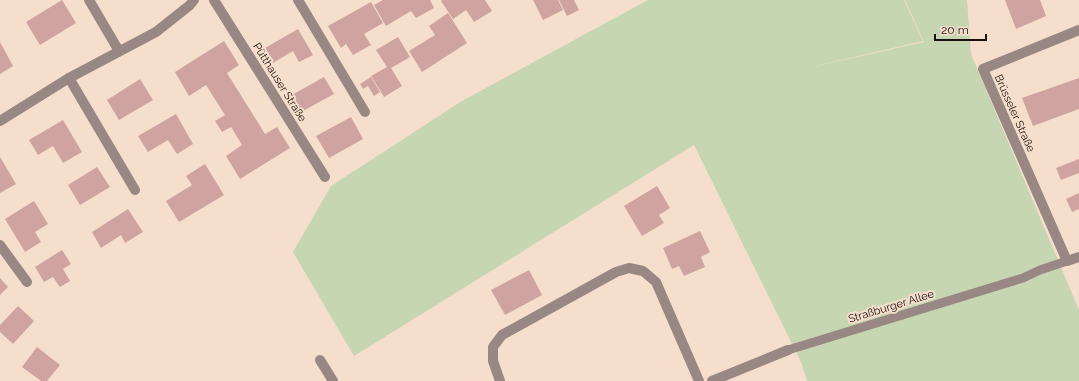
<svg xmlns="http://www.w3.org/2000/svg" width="1079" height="381" font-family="Raleway,sans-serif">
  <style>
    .green { fill: #c6d5b2 }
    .building { fill: #cfa4a0 }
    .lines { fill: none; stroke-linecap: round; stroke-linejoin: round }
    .lane { stroke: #998783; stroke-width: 9 }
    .street { stroke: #998783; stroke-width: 10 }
    .labels { text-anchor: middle; stroke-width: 4; stroke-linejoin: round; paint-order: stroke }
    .street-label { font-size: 11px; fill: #18100a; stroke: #f5decc }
  </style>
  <rect width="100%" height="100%" fill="#f5decc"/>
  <!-- green -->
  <path class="green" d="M648,0h256l19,41 -129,30 130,-29 -19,-42h62l4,54 108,256v71h-272l-6,-19 -107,-217 -340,211 -61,-104 38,-66 131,-85z"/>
  <!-- building -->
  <g class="building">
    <path d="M62,0l14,23 -36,22 -14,-23z"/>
    <path d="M383,0h47l4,8 -18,10 -5,-7 -25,15 -12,-21z"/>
    <path d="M442,0h43l7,11 -18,11 -8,-12 -13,9 -12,-18z"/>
    <path d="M533,0h25l5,10 -20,10z"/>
    <path d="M559,0h15l5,10 -12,6z"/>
    <path d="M1005,0h35l6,16 -30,13z"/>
    <path d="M371,2l12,21 -19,11 7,11 -18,10 -7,-11 -5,4 -13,-22z"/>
    <path d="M448,13l19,30 -45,29 -13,-21 26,-16 -6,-9z"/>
    <path d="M298,29l15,26 -14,7 -6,-11 -20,12 -8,-15z"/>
    <path d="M398,37l12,20 -19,11 11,18 -18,11 -13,-21 16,-9 -11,-17z"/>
    <path d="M224,41l15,24 -12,8 38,61 12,-7 13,21 -50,31 -14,-23 16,-11 -11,-18 -9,5 -7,-11 10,-6 -19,-30 -17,11 -14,-24z"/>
    <path d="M0,42l13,24 -13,8z"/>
    <path d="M324,77l10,17 -33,18 -9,-17z"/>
    <path d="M371,77l9,15 -6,4 -6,-10 -5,3 -3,-5z"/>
    <path d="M1079,78v31l-46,17 -11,-28z"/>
    <path d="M140,79l13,21 -34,20 -12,-20z"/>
    <path d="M176,114l17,30 -16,10 -9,-14 -20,12 -10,-16z"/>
    <path d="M351,117l12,22 -34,19 -13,-22z"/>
    <path d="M63,120l19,32 -19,11 -10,-17 -15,9 -9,-15z"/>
    <path d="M0,157l16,27 -16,9z"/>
    <path d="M1079,159v14l-18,7 -5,-12z"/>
    <path d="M205,164l19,31 -45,27 -13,-21 26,-16 -6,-9z"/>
    <path d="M97,167l13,20 -30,18 -12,-20z"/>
    <path d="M657,186l13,22 -11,7 5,8 -22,13 -18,-30z"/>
    <path d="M1079,193v16l-7,3 -6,-13z"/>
    <path d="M34,201l14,23 -13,8 6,10 -16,10 -20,-33z"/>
    <path d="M128,209l15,23 -18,11 -4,-8 -20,13 -9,-16z"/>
    <path d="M700,231l10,21 -9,5 4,10 -21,9 -5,-10 -7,3 -9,-21z"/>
    <path d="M62,250l9,14 -8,5 7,12 -10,6 -7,-10 -9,5 -9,-15z"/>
    <path d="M529,270l13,25 -37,20 -14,-25z"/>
    <path d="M0,278l8,9 -8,8z"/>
    <path d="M18,306l16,15 -21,23 -13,-12v-7z"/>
    <path d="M37,347l23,18 -13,16h-6l-19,-14z"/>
  </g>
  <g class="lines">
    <!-- lane -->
    <path class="lane" d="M788,350l235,-72 17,-8 27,-9"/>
    <!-- street -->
    <g class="street">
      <path d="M89,0l30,51"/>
      <path d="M214,0l111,177"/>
      <path d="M298,0l67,112"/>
      <path d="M1079,30l-96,39 84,192 12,-4"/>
      <path d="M69,78l66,112"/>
      <path d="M0,121l69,-43 87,-46 34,-27 4,-5"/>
      <path d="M0,245l27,37"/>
      <path d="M320,360l13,21"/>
      <path d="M500,381l-7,-20v-14l9,-12 114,-63 13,-4 14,3 13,11 43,99"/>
      <path d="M712,381l76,-31"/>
    </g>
  </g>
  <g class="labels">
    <!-- street labels -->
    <g class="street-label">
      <text transform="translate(280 82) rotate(58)" y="4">Pütthauser Straße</text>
      <text transform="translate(1015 113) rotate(66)" y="4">Brüsseler Straße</text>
      <text transform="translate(891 306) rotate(-17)" y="4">Straßburger Allee</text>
    </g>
  </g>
  <!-- scale -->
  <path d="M935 34v6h51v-6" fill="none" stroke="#18100a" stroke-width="2"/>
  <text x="941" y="34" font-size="12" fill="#18100a" stroke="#f5decc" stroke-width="3" paint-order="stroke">20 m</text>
</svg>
